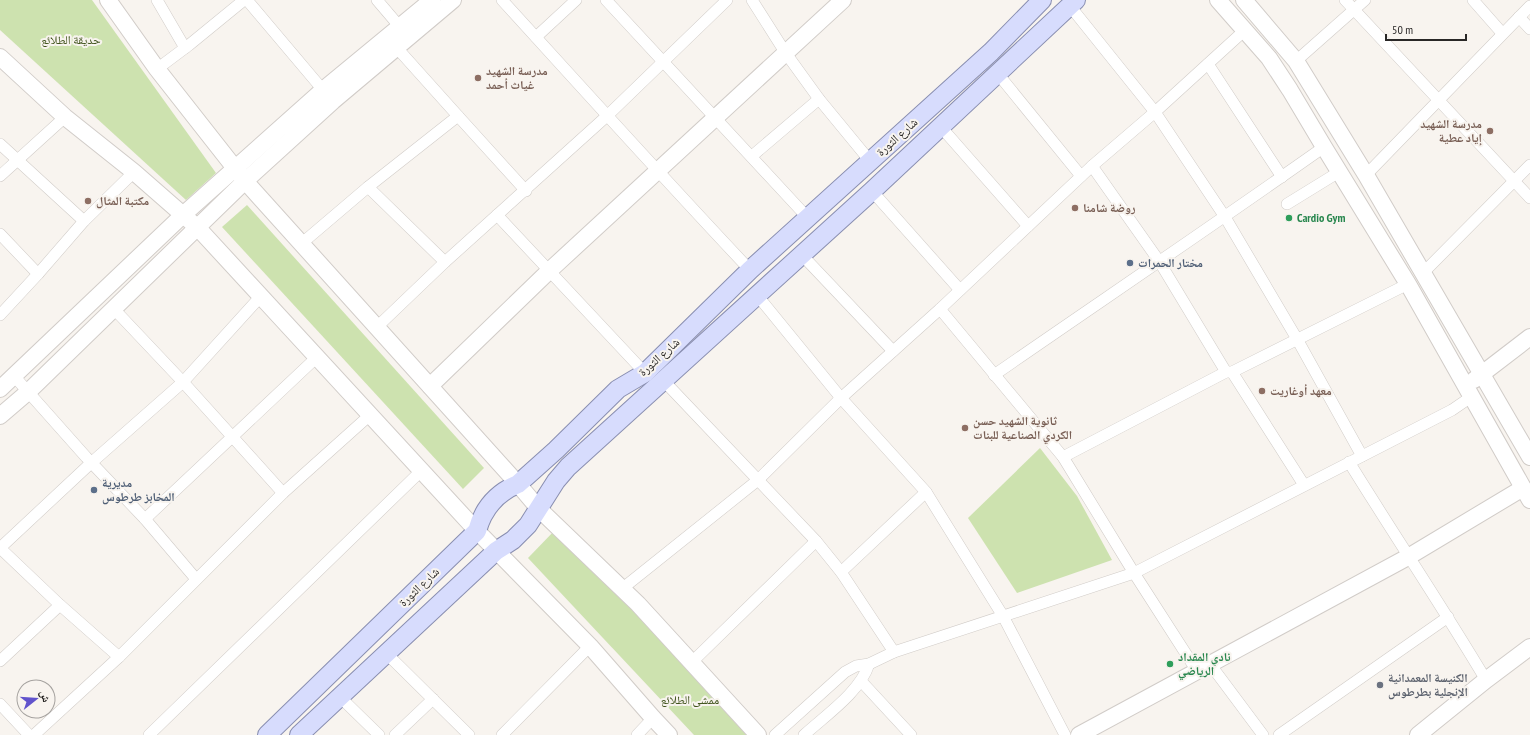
<svg xmlns="http://www.w3.org/2000/svg" width="1530" height="735" font-family="'PT Sans Narrow','Noto Naskh Arabic',sans-serif">
  <style>
    .green { fill: #cde2af }
    .lines { fill: none; stroke-linecap: round; stroke-linejoin: round }
    .street-casing { stroke: #d1ccc8; stroke-width: 12 }
    .secondary-casing { stroke: #d1ccc8; stroke-width: 18 }
    .primary-casing { stroke: #898eb0; stroke-width: 20 }
    .street { stroke: #fff; stroke-width: 11 }
    .secondary { stroke: #fff; stroke-width: 16 }
    .primary { stroke: #d7dcfd; stroke-width: 18 }
    .education-dot { fill: #8d6e63; stroke: #f8f4ef; stroke-width: 1.5 }
    .leisure-dot { fill: #2e9e5b; stroke: #f8f4ef; stroke-width: 1.5 }
    .service-dot { fill: #5c6f8a; stroke: #f8f4ef; stroke-width: 1.5 }
    .worship-dot { fill: #6b7280; stroke: #f8f4ef; stroke-width: 1.5 }
    .labels { text-anchor: middle; stroke-width: 4; stroke-linejoin: round; paint-order: stroke }
    .park-label { font-size: 12px; fill: #40531c; stroke: #f8f4ef }
    .education-label { font-size: 12px; font-weight: bold; fill: #785e54; stroke: #f8f4ef; text-anchor: start }
    .street-label { font-size: 12px; fill: #292726; stroke: #f8f4ef }
    .leisure-label { font-size: 12px; font-weight: bold; fill: #27864d; stroke: #f8f4ef; text-anchor: start }
    .service-label { font-size: 12px; font-weight: bold; fill: #4e5e75; stroke: #f8f4ef; text-anchor: start }
    .worship-label { font-size: 12px; font-weight: bold; fill: #5b616d; stroke: #f8f4ef; text-anchor: start }
  </style>
  <rect width="100%" height="100%" fill="#f8f4ef"/>
  <!-- green -->
  <g class="green">
    <path d="M0,0h92l124,173 -30,27 -186,-170z"/>
    <path d="M247,205l237,263 -21,21 -241,-262z"/>
    <path d="M1040,448l37,48 35,64 -95,33 -49,-75z"/>
    <path d="M557,528l193,204 -4,3h-52l-166,-177z"/>
  </g>
  <g class="lines">
    <defs>
      <g id="street">
        <path d="M157,0l28,48"/>
        <path d="M247,0l76,90"/>
        <path d="M377,0l23,27"/>
        <path d="M502,0c82,90 164,181 248,270"/>
        <path d="M606,0l201,217"/>
        <path d="M752,0l33,52 34,47 51,62"/>
        <path d="M1345,0l185,198"/>
        <path d="M1473,0l29,33"/>
        <path d="M1070,6l85,106 70,105 72,122 65,117"/>
        <path d="M1519,17l11,12"/>
        <path d="M536,37l40,-37"/>
        <path d="M397,48l61,68"/>
        <path d="M1296,61l69,-61"/>
        <path d="M1208,64l74,113"/>
        <path d="M157,69l32,-24 55,-45"/>
        <path d="M998,74l83,102"/>
        <path d="M941,127l87,99"/>
        <path d="M0,144l84,77"/>
        <path d="M752,156l67,-57"/>
        <path d="M1092,166l67,95 67,111"/>
        <path d="M1366,175l164,-169"/>
        <path d="M0,176l65,-59"/>
        <path d="M368,187l77,75"/>
        <path d="M872,191l88,99"/>
        <path d="M1287,204l52,-32"/>
        <path d="M497,215l148,158"/>
        <path d="M0,234l38,40"/>
        <path d="M301,244l67,-57 90,-71 68,75"/>
        <path d="M801,254l92,97"/>
        <path d="M1423,273l107,-108"/>
        <path d="M757,295l84,103 85,94 77,124 62,119"/>
        <path d="M114,309l69,73 100,111"/>
        <path d="M940,309l123,148 71,116 63,98"/>
        <path d="M0,315l38,-41 46,-53 50,-49"/>
        <path d="M377,327l68,-65 163,-147 119,-115"/>
        <path d="M1232,372l72,113"/>
        <path d="M994,375c110,-76 221,-151 330,-228"/>
        <path d="M14,376l72,81 59,62 51,60"/>
        <path d="M663,380l153,161 25,31 53,80"/>
        <path d="M1063,457l163,-85h6l176,-88"/>
        <path d="M1349,462c45,73 93,144 137,218"/>
        <path d="M145,519l172,-162"/>
        <path d="M0,548l91,-85 92,-81 78,-86"/>
        <path d="M0,548l60,57 59,52"/>
        <path d="M841,572l85,-80"/>
        <path d="M623,588l135,-108 83,-82 99,-89 152,-143 63,-54 90,-82"/>
        <path d="M386,653l83,82"/>
        <path d="M0,661l60,-56"/>
        <path d="M692,662l124,-121"/>
        <path d="M1210,664l53,71"/>
        <path d="M861,681l50,54"/>
        <path d="M340,697l39,38"/>
        <path d="M0,704l29,31"/>
        <path d="M34,735l85,-78 164,-164 87,-78"/>
        <path d="M149,735l272,-264"/>
        <path d="M395,735l38,-36"/>
        <path d="M502,735l88,-89"/>
        <path d="M637,735l16,-17"/>
        <path d="M775,735l70,-63 11,-6 13,-2 25,-12 240,-79 318,-163 19,-13"/>
        <path d="M804,735c22,-20 56,-43 65,-71"/>
        <path d="M1279,735l169,-118"/>
      </g>
      <g id="secondary">
        <path d="M108,0l49,69 88,112 273,303 21,25 99,95 120,131"/>
        <path d="M1218,0l51,58 21,32 34,57 84,137 122,216"/>
        <path d="M1244,0l52,61 70,114 164,282"/>
        <path d="M0,57l65,60 69,55 64,56 279,303 113,115 63,72 16,17"/>
        <path d="M1474,380l56,-43"/>
        <path d="M430,386l119,-115 294,-271"/>
        <path d="M0,389l184,-175 139,-124 109,-90"/>
        <path d="M0,416l28,-24 217,-211 88,-80 120,-101"/>
        <path d="M1079,735l329,-178 115,-69"/>
        <path d="M1418,735l68,-55 44,-33"/>
      </g>
      <g id="primary">
        <path d="M267,735l210,-204c6,-22 19,-38 41,-47l38,-34 62,-61 27,-16 105,-103 241,-218 51,-52"/>
        <path d="M299,735l197,-184 17,-11 15,-15 28,-44 12,-14 304,-276 204,-191"/>
      </g>
    </defs>
    <!-- street casing -->
    <use href="#street" class="street-casing"/>
    <!-- secondary casing -->
    <use href="#secondary" class="secondary-casing"/>
    <!-- primary casing -->
    <use href="#primary" class="primary-casing"/>
    <!-- street -->
    <use href="#street" class="street"/>
    <!-- secondary -->
    <use href="#secondary" class="secondary"/>
    <!-- primary -->
    <use href="#primary" class="primary"/>
  </g>
  <!-- markers -->
  <g class="education-dot">
    <circle cx="478" cy="78" r="4"/>
    <circle cx="1490" cy="131" r="4"/>
    <circle cx="88" cy="201" r="4"/>
    <circle cx="1075" cy="208" r="4"/>
    <circle cx="1262" cy="391" r="4"/>
    <circle cx="965" cy="428" r="4"/>
  </g>
  <g class="leisure-dot">
    <circle cx="1289" cy="218" r="4"/>
    <circle cx="1170" cy="664" r="4"/>
  </g>
  <g class="service-dot">
    <circle cx="1130" cy="263" r="4"/>
    <circle cx="94" cy="490" r="4"/>
  </g>
  <circle class="worship-dot" cx="1380" cy="685" r="4"/>
  <g class="labels">
    <!-- park labels -->
    <g class="park-label">
      <text x="71" y="44">حديقة الطلائع</text>
      <text x="690" y="704">ممشى الطلائع</text>
    </g>
    <!-- education labels -->
    <g class="education-label">
      <text x="486" y="75">مدرسة الشهيد<tspan x="486" dy="14">غياث أحمد</tspan></text>
      <text x="1482" y="128" text-anchor="end">مدرسة الشهيد<tspan x="1482" dy="14">إياد عطية</tspan></text>
      <text x="96" y="205">مكتبة المثال</text>
      <text x="1083" y="212">روضة شامنا</text>
      <text x="1270" y="395">معهد أوغاريت</text>
      <text x="973" y="425">ثانوية الشهيد حسن<tspan x="973" dy="14">الكردي الصناعية للبنات</tspan></text>
    </g>
    <!-- street labels -->
    <g class="street-label">
      <text transform="translate(897 137) rotate(-42)" y="4">شارع الثورة</text>
      <text transform="translate(659 357) rotate(-42)" y="4">شارع الثورة</text>
      <text transform="translate(419 587) rotate(-44)" y="4">شارع الثورة</text>
    </g>
    <!-- leisure labels -->
    <g class="leisure-label">
      <text x="1297" y="222">Cardio Gym</text>
      <text x="1178" y="661">نادي المقداد<tspan x="1178" dy="14">الرياضي</tspan></text>
    </g>
    <!-- service labels -->
    <g class="service-label">
      <text x="1138" y="267">مختار الحمرات</text>
      <text x="102" y="487">مديرية<tspan x="102" dy="14">المخابز طرطوس</tspan></text>
    </g>
    <!-- worship labels -->
    <g class="worship-label">
      <text x="1388" y="682">الكنيسة المعمدانية<tspan x="1388" dy="14">الإنجلية بطرطوس</tspan></text>
    </g>
  </g>
  <!-- north arrow -->
  <g transform="translate(36 699) rotate(73)"><circle r="19" fill="#f8f4ef" stroke="#a5a29f"/>
  <path d="M0-3L7 15L0 10L-7 15Z" fill="#6153cc"/>
  <text y="-6" font-size="11" font-weight="bold" text-anchor="middle" fill="#292726">ش</text>
  </g>
  <!-- scale -->
  <path d="M1386 34v6h80v-6" fill="none" stroke="#292726" stroke-width="2"/>
  <text x="1392" y="34" font-size="12" fill="#292726" stroke="#f8f4ef" stroke-width="3" paint-order="stroke">50 m</text>
</svg>
